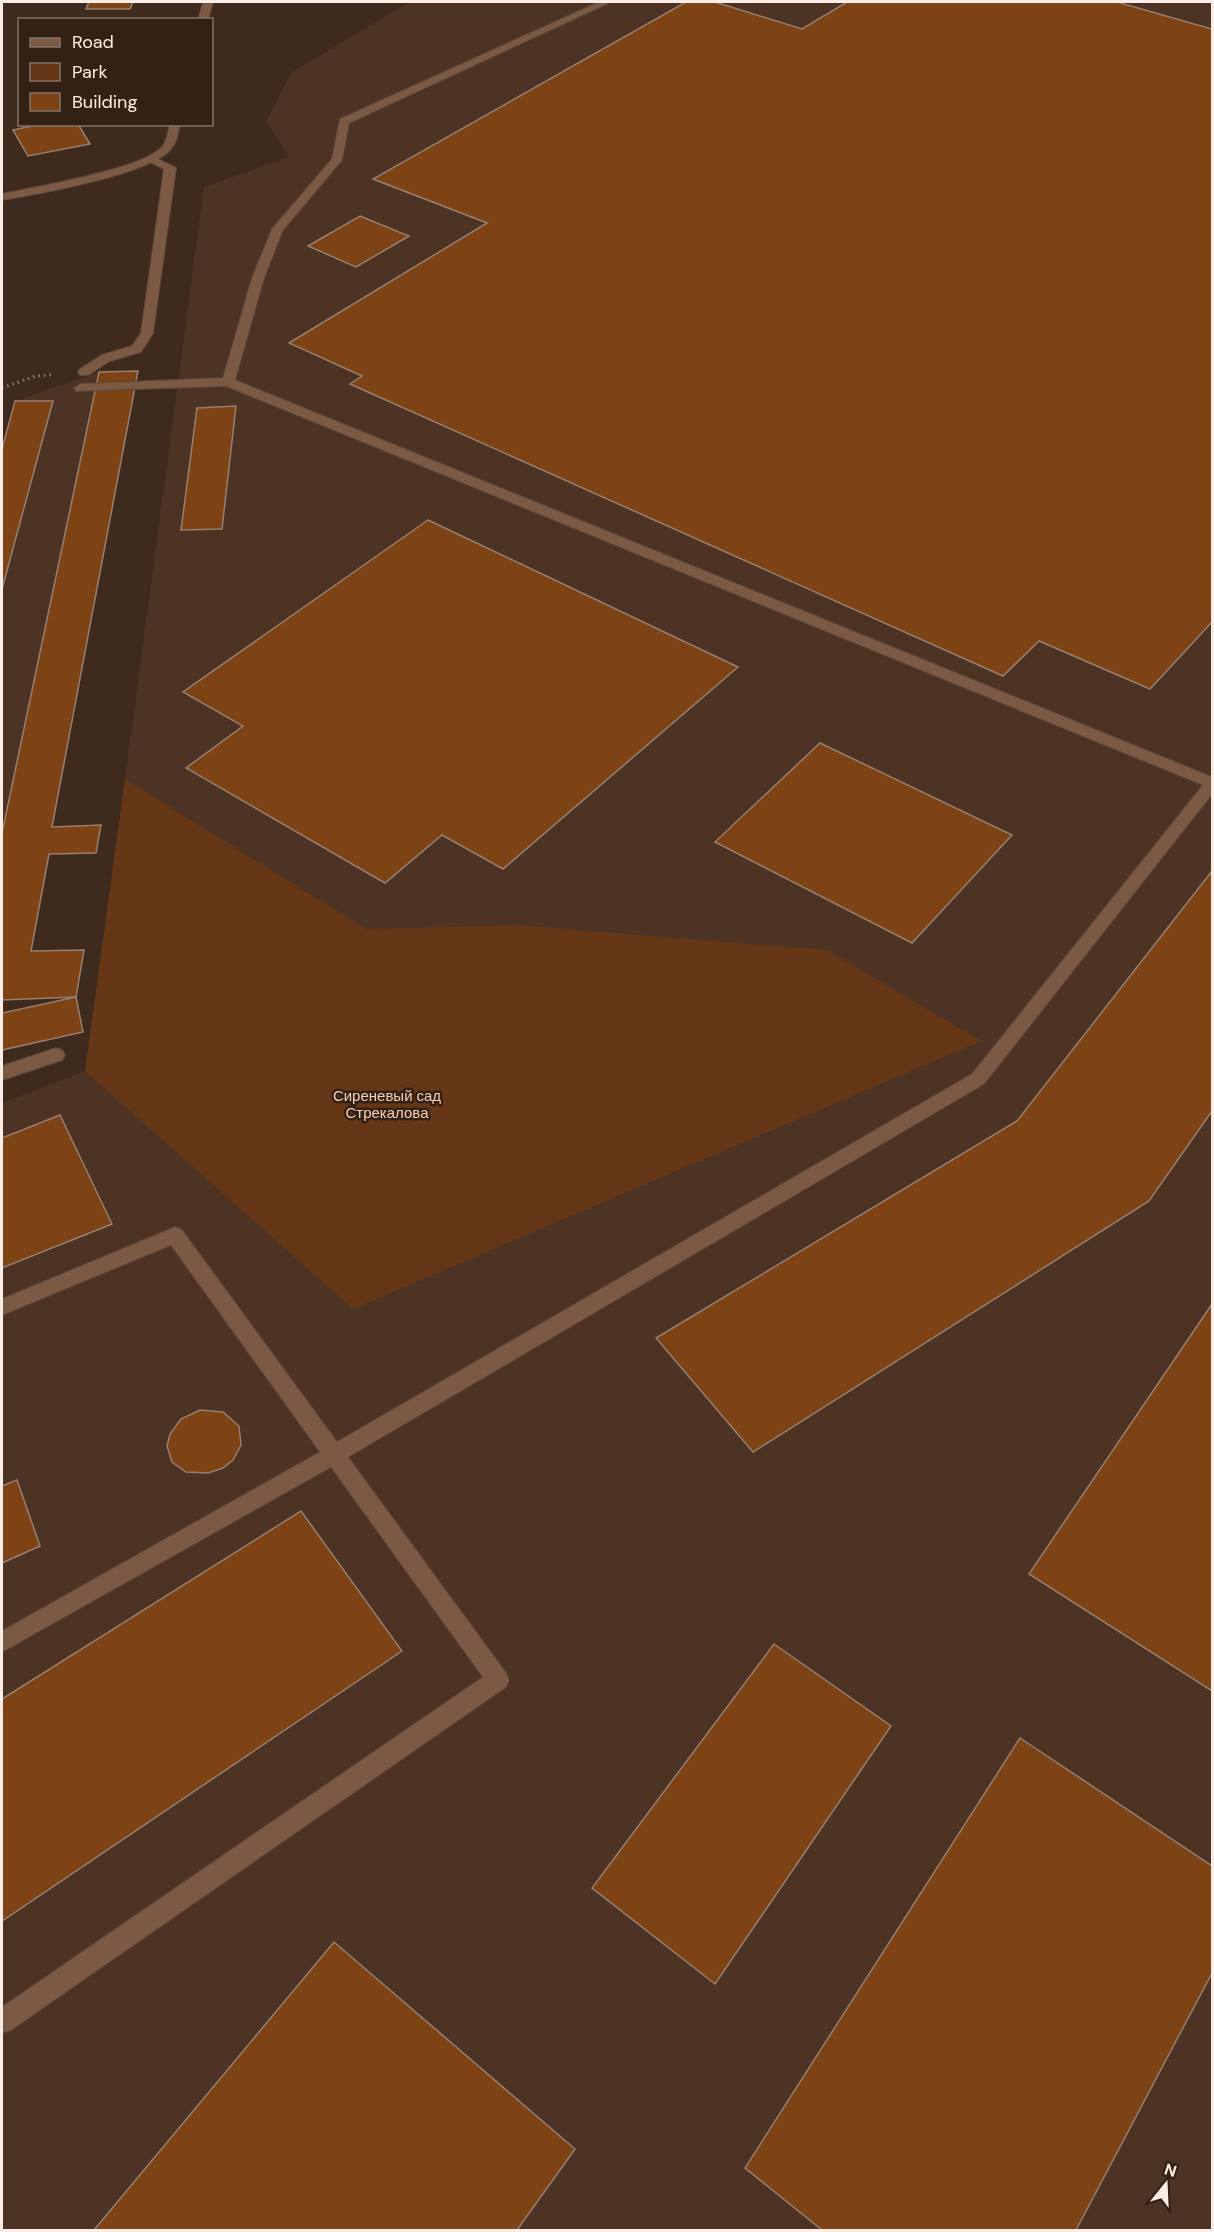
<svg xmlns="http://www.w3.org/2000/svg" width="1214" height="2232" font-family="'DM Sans',sans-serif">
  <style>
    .built { fill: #4d3323 }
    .green { fill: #653717 }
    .building { fill: #7e4315; stroke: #967f70; stroke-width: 1.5 }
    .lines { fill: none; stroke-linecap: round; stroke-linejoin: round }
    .lane-casing { stroke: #59463a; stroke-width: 2 }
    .street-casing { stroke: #59463a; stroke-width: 2 }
    .path { stroke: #8d7b70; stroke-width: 3; stroke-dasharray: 1.5 4; stroke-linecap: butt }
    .lane { fill: #7b5943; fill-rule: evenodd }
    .street { fill: #7b5943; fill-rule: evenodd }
    .labels { text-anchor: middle; stroke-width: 5; stroke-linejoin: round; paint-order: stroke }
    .park-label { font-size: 15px; fill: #faceb3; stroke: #342115 }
  </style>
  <rect width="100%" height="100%" fill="#3f2b1e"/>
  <!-- built -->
  <g class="built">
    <path d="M409,2h803v2228h-1210v-1127l84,-32 118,-884 85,-30 -23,-36 26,-49z"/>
    <path d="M138,371l-86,455 49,-1 -5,28 -47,2 -18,96 53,-1 -8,47 -74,3v-551l13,-48 84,-29z"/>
  </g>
  <!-- green -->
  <path class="green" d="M125,779l241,150 152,-4 309,25 154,91 -628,268 -268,-238z"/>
  <!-- building -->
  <g class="building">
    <path d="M89,2h44l-3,7h-44z"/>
    <path d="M686,2h29l87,27 45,-27h270l95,27v593l-62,67 -111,-48 -36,35 -653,-292 12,-8 -73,-33 198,-120 -114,-44z"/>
    <path d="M41,124h37l12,20 -62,12 -15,-26z"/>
    <path d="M360,216l49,20 -53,31 -48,-21z"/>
    <path d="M138,371l-86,456 49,-2 -5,28 -47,1 -18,97 53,-1 -8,47 -74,3v-167l97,-461z"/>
    <path d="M15,401h38l-51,188v-140z"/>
    <path d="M236,406l-14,123 -41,1 16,-122z"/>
    <path d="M428,520l310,147 -235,202 -61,-34 -57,48 -199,-115 57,-42 -60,-34z"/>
    <path d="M820,743l192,92 -100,108 -197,-101z"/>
    <path d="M1212,871v240l-63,90 -396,251 -97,-114 361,-217z"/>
    <path d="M76,997l7,35 -81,18v-37z"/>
    <path d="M60,1115l52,109 -110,44v-130z"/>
    <path d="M1212,1304v387l-183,-117z"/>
    <path d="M200,1410l23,2 16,14 2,19 -8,15 -10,8 -15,5 -22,-1 -14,-10 -5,-16 3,-12 11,-15z"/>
    <path d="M17,1480l23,66 -38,17v-77z"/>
    <path d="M301,1511l101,140 -400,270v-222z"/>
    <path d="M774,1644l117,82 -176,258 -123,-96z"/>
    <path d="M1020,1738l192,128v107l-136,257h-254l-77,-62z"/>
    <path d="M334,1942l241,207 -58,81h-423z"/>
  </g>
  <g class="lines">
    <defs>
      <g id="lane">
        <path d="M599,2h12l-262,121 -7,37 -59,70 -19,48 -29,102 977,397v17l-228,290 -636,373 158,216 3,7 -3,7 -495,343 -9,3v-26l481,-330 -152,-210 -329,185v-21l318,-179 -149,-207 -169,70v-16l166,-69 7,-3 7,3 155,212 635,-368 231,-289 -977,-399 -150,5 -2,-3 6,-4 143,-6 29,-100 20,-49 60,-70 8,-40z"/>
        <path d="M152,156l24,12 -23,165 -12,19 -31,9 -22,14h-8l-2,-3 2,-3 22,-14 30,-9 9,-13 23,-164 -16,-8v-4z"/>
        <path d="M56,1048l6,2 3,5 -3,5 -60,20v-14z"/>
      </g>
      <g id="street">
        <path d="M203,2h10l-5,18h-10z"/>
        <path d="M170,124h10c-2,9 -3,19 -10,26 -20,24 -135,45 -168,50v-6c32,-7 141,-25 160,-47 5,-6 6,-16 8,-23z"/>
      </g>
    </defs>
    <!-- lane casing -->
    <use href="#lane" class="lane-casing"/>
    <!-- street casing -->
    <use href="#street" class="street-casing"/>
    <!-- path -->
    <path class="path" d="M2,388l34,-12 15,-1"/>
    <!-- lane -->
    <use href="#lane" class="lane"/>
    <!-- street -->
    <use href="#street" class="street"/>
  </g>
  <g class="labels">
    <!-- park labels -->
    <g class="park-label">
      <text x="387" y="1101">Сиреневый сад<tspan x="387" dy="17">Стрекалова</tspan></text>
    </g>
  </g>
  <!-- border -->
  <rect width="1214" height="2232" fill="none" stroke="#fceee6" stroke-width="6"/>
  <!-- legend -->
  <rect x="18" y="18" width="195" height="108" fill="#342115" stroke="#847369" stroke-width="1.5"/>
  <rect x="30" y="38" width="30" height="9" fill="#7b5943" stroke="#847369" stroke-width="1.5"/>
  <text x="72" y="48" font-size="18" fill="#fceee6">Road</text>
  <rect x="30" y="63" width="30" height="18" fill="#653717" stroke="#847369" stroke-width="1.5"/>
  <text x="72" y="78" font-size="18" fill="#fceee6">Park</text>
  <rect x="30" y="93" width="30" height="18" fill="#7e4315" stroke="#847369" stroke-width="1.5"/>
  <text x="72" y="108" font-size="18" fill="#fceee6">Building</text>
  <!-- north arrow -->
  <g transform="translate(1166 2184) rotate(18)" stroke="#342115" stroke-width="4.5" paint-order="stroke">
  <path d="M0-4.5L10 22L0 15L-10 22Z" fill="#fceee6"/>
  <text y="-9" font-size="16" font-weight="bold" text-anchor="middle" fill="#fceee6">N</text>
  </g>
</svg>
